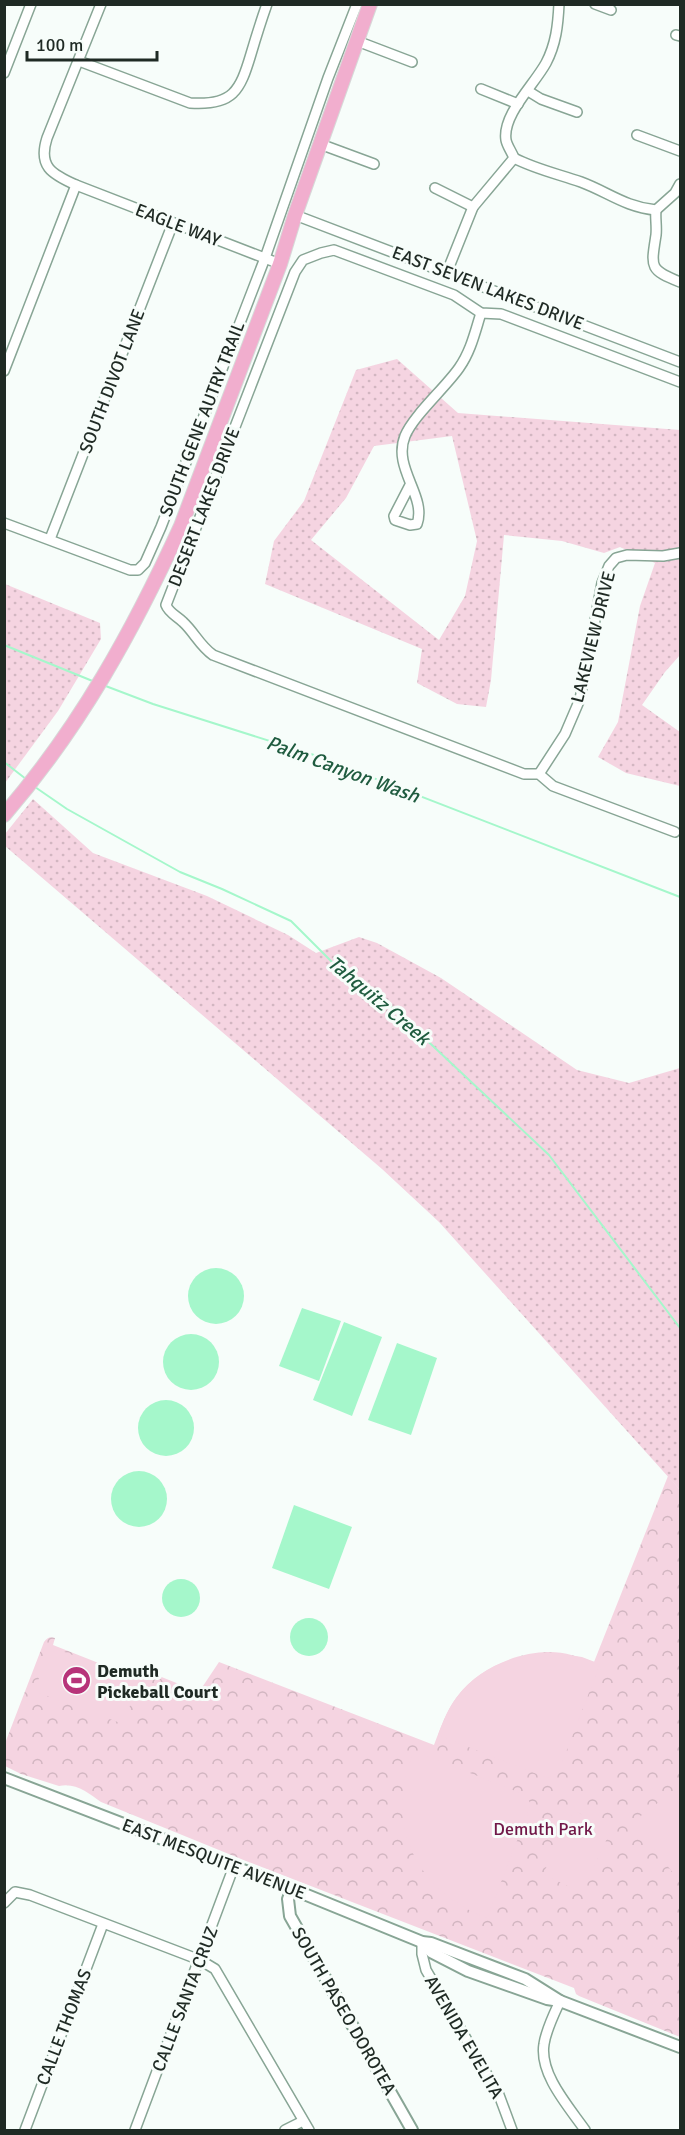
<svg xmlns="http://www.w3.org/2000/svg" width="685" height="2135" font-family="Signika,sans-serif">
  <style>
    .grass { fill: url(#grass-dots); fill-rule: evenodd }
    .park { fill: url(#park-crowns) }
    .garden { fill: #f5d4e1 }
    .water { fill: #a5f7cb }
    .lines { fill: none; stroke-linecap: round; stroke-linejoin: round }
    .stream { stroke: #a5f7cb; stroke-width: 2 }
    .minor-casing { stroke: #88a595; stroke-width: 12 }
    .tertiary-casing { stroke: #88a595; stroke-width: 14 }
    .primary-casing { stroke: #d7d9d8; stroke-width: 16 }
    .minor { stroke: #fff; stroke-width: 9 }
    .tertiary { stroke: #fff; stroke-width: 10 }
    .primary { stroke: #f1aece; stroke-width: 14 }
    .labels { text-anchor: middle; stroke-width: 6; stroke-linejoin: round; paint-order: stroke }
    .street-label { font-size: 18px; fill: #1f2a24; stroke: #f7fdfa }
    .poi-label { font-size: 18px; font-weight: bold; fill: #1f2a24; stroke: #f7fdfa; text-anchor: start }
    .park-label { font-size: 18px; fill: #701848; stroke: #f7fdfa }
    .water-label { font-size: 20px; font-style: italic; fill: #1f5b3f; stroke: #f7fdfa }
  </style>
  <defs>
    <pattern id="grass-dots" width="8" height="8" patternUnits="userSpaceOnUse" patternTransform="scale(1.5)"><rect width="8" height="8" fill="#f5d4e1"/><path d="M2 2h.1M6 6h.1" fill="none" stroke="#d2b6c1" stroke-width="1.8" stroke-linecap="round"/></pattern>
    <pattern id="park-crowns" width="20" height="18" patternUnits="userSpaceOnUse" patternTransform="scale(1.5)"><rect width="20" height="18" fill="#f5d4e1"/><path d="M2 6a3 3 0 1 1 6 0M12 15a3 3 0 1 1 6 0" fill="none" stroke="#d2b6c1"/></pattern>
  </defs>
  <rect width="100%" height="100%" fill="#f7fdfa"/>
  <!-- grass -->
  <g class="grass">
    <path d="M397,359l61,54 222,17v225l-15,17 -23,33 38,27v54l-54,-13 -28,-16 20,-35 22,-116 15,-43 -35,-16 -16,6 -42,-12 -58,-6 -13,145 -5,27 -29,-3 -40,-21 5,-34 -157,-65 9,-43 30,-40 52,-131zM452,436l25,105 -12,55 -26,44 -128,-100 35,-42 28,-52z"/>
    <path d="M5,584l95,39 1,16 -43,72 -53,72z"/>
    <path d="M33,799l60,54 114,43 81,39 28,18 43,-16 18,6 64,35 136,92 52,13 51,-15v422l-241,-268 -57,-53 -377,-323v-12z"/>
  </g>
  <!-- park -->
  <path class="park" d="M668,1476l12,14v547l-101,-41 -3,-2 -2,-6 -328,-127 -145,-59c-12,-9 -26,-20 -42,-16l-38,-12 -16,-8 -1,-20 40,-104c3,-4 6,-6 11,-4l-2,7 86,34 5,-9 55,22 20,-30 215,83c6,-16 12,-33 22,-47 20,-28 59,-46 93,-46 16,0 31,5 45,10z"/>
  <!-- garden -->
  <g class="garden">
    <path d="M51,1647l89,33 -17,44 -89,-33z"/>
    <path d="M548,1652l34,5 18,7 -42,109 -11,5 -109,-43c5,-13 10,-27 19,-38 22,-30 57,-41 91,-45z"/>
    <path d="M414,1751l112,44 5,10 -44,113c-72,-27 -104,-95 -73,-167z"/>
    <path d="M680,1786v96l-43,-55 1,-9z"/>
    <path d="M574,1810l37,20 -29,63 -39,-19z"/>
  </g>
  <!-- water -->
  <g class="water">
    <circle cx="216" cy="1296" r="28"/>
    <path d="M302,1308l39,13 -22,60 -40,-15z"/>
    <path d="M344,1322l38,15 -30,79 -39,-16z"/>
    <circle cx="191" cy="1362" r="28"/>
    <path d="M397,1343l40,15 -26,77 -43,-15z"/>
    <circle cx="166" cy="1428" r="28"/>
    <circle cx="139" cy="1499" r="28"/>
    <path d="M294,1505l58,22 -23,62 -57,-21z"/>
    <circle cx="181" cy="1598" r="19"/>
    <circle cx="309" cy="1637" r="19"/>
  </g>
  <g class="lines">
    <!-- stream -->
    <g class="stream">
      <path d="M4,645l91,37"/>
      <path d="M103,685l50,19 161,51 366,142"/>
      <path d="M4,762l22,17"/>
      <path d="M35,787l32,22 113,63 42,17 69,32 42,42 52,38 164,154 131,173"/>
    </g>
    <defs>
      <g id="minor">
        <path d="M101,4l-54,134c-9,28 4,36 29,47l204,79"/>
        <path d="M595,4l16,6"/>
        <path d="M676,35l4,1"/>
        <path d="M357,41l55,21"/>
        <path d="M79,61l111,42c43,3 50,-12 61,-49 5,-17 10,-33 16,-50"/>
        <path d="M4,73l27,-69"/>
        <path d="M481,89l37,15"/>
        <path d="M528,91l13,8 36,13"/>
        <path d="M637,135l43,16"/>
        <path d="M320,144l54,20"/>
        <path d="M514,158c21,11 44,16 67,24 27,10 44,25 75,28l19,-17 5,-9"/>
        <path d="M435,188l38,19"/>
        <path d="M656,210c-1,8 1,16 0,25 -5,32 -7,35 24,47"/>
        <path d="M295,215l385,147"/>
        <path d="M447,272l26,-65 41,-49c-2,-6 -7,-12 -8,-18 -4,-25 28,-55 40,-77 10,-19 12,-38 13,-59"/>
        <path d="M4,371l72,-186"/>
        <path d="M410,485l-16,31 1,4 15,5 7,-1c10,-28 -25,-56 -12,-88 8,-20 40,-48 54,-68 12,-17 16,-36 22,-55"/>
        <path d="M4,523l126,47h8l7,-7 16,-36 104,-269 63,-180 29,-74"/>
        <path d="M50,539l123,-316"/>
        <path d="M539,774l26,-40 15,-35 22,-116 7,-17 7,-8 11,-3 36,1 17,-3"/>
        <path d="M675,832l-122,-46 -14,-12h-15l-311,-119c-13,-9 -19,-23 -30,-33 -6,-6 -14,-9 -17,-17l129,-333 8,-12 18,-7 13,-3 120,45 27,18 20,1 179,68"/>
        <path d="M4,1903l11,-11 15,3 170,65 15,9 94,161"/>
        <path d="M422,1942v12l4,16 73,125 13,35"/>
        <path d="M560,2001c-6,13 -14,29 -16,43 -5,30 25,63 41,86"/>
        <path d="M25,2130l78,-206"/>
        <path d="M135,2130l99,-264"/>
        <path d="M285,2130l18,-9"/>
      </g>
      <g id="tertiary">
        <path d="M4,1778l288,111 130,53 9,1 94,36 35,22"/>
        <path d="M292,1889l-4,10 2,17 122,214"/>
        <path d="M422,1942l9,10 37,19 79,28 13,2 120,46"/>
      </g>
      <path id="primary" d="M4,815c76,-88 129,-184 177,-289l99,-262 15,-49 75,-211"/>
    </defs>
    <!-- minor casing -->
    <use href="#minor" class="minor-casing"/>
    <!-- tertiary casing -->
    <use href="#tertiary" class="tertiary-casing"/>
    <!-- primary casing -->
    <use href="#primary" class="primary-casing"/>
    <!-- minor -->
    <use href="#minor" class="minor"/>
    <!-- tertiary -->
    <use href="#tertiary" class="tertiary"/>
    <!-- primary -->
    <use href="#primary" class="primary"/>
  </g>
  <!-- icons -->
  <defs>
    <symbol id="stadium-disc" viewBox="-11 -11 22 22"><circle r="9.5" fill="#b7347a" stroke="#f7fdfa"/><path d="M0-5a6.5 5 0 1 0 0 10a6.5 5 0 1 0 0-10ZM-3.5-1.8h7v3.6h-7Z" fill="#fff"/></symbol>
  </defs>
  <g fill-rule="evenodd">
    <use href="#stadium-disc" x="60" y="1664" width="33" height="33"/>
  </g>
  <g class="labels">
    <!-- street labels -->
    <g class="street-label">
      <text transform="translate(178 225) rotate(21)" y="6">EAGLE WAY</text>
      <text transform="translate(488 288) rotate(21)" y="6">EAST SEVEN LAKES DRIVE</text>
      <text transform="translate(112 381) rotate(-69)" y="6">SOUTH DIVOT LANE</text>
      <text transform="translate(202 419) rotate(-69)" y="6">SOUTH GENE AUTRY TRAIL</text>
      <text transform="translate(204 507) rotate(-69)" y="6">DESERT LAKES DRIVE</text>
      <text transform="translate(593 637) rotate(-76)" y="6">LAKEVIEW DRIVE</text>
      <text transform="translate(214 1859) rotate(21)" y="6">EAST MESQUITE AVENUE</text>
      <text transform="translate(185 1999) rotate(-69)" y="6">CALLE SANTA CRUZ</text>
      <text transform="translate(344 2011) rotate(60)" y="6">SOUTH PASEO DOROTEA</text>
      <text transform="translate(64 2027) rotate(-69)" y="6">CALLE THOMAS</text>
      <text transform="translate(464 2037) rotate(60)" y="6">AVENIDA EVELITA</text>
    </g>
    <!-- poi labels -->
    <g class="poi-label">
      <text x="97" y="1677">Demuth<tspan x="97" dy="21">Pickeball Court</tspan></text>
    </g>
    <!-- park labels -->
    <g class="park-label">
      <text x="543" y="1835">Demuth Park</text>
    </g>
    <!-- water labels -->
    <g class="water-label">
      <text transform="translate(343 769) rotate(20)" y="7">Palm Canyon Wash</text>
      <text transform="translate(379 1000) rotate(40)" y="7">Tahquitz Creek</text>
    </g>
  </g>
  <!-- border -->
  <rect width="685" height="2135" fill="none" stroke="#1f2a24" stroke-width="12"/>
  <!-- scale -->
  <path d="M27 51v9h130v-9" fill="none" stroke="#1f2a24" stroke-width="3"/>
  <text x="36" y="51" font-size="18" fill="#1f2a24" stroke="#f7fdfa" stroke-width="4.5" paint-order="stroke">100 m</text>
</svg>
